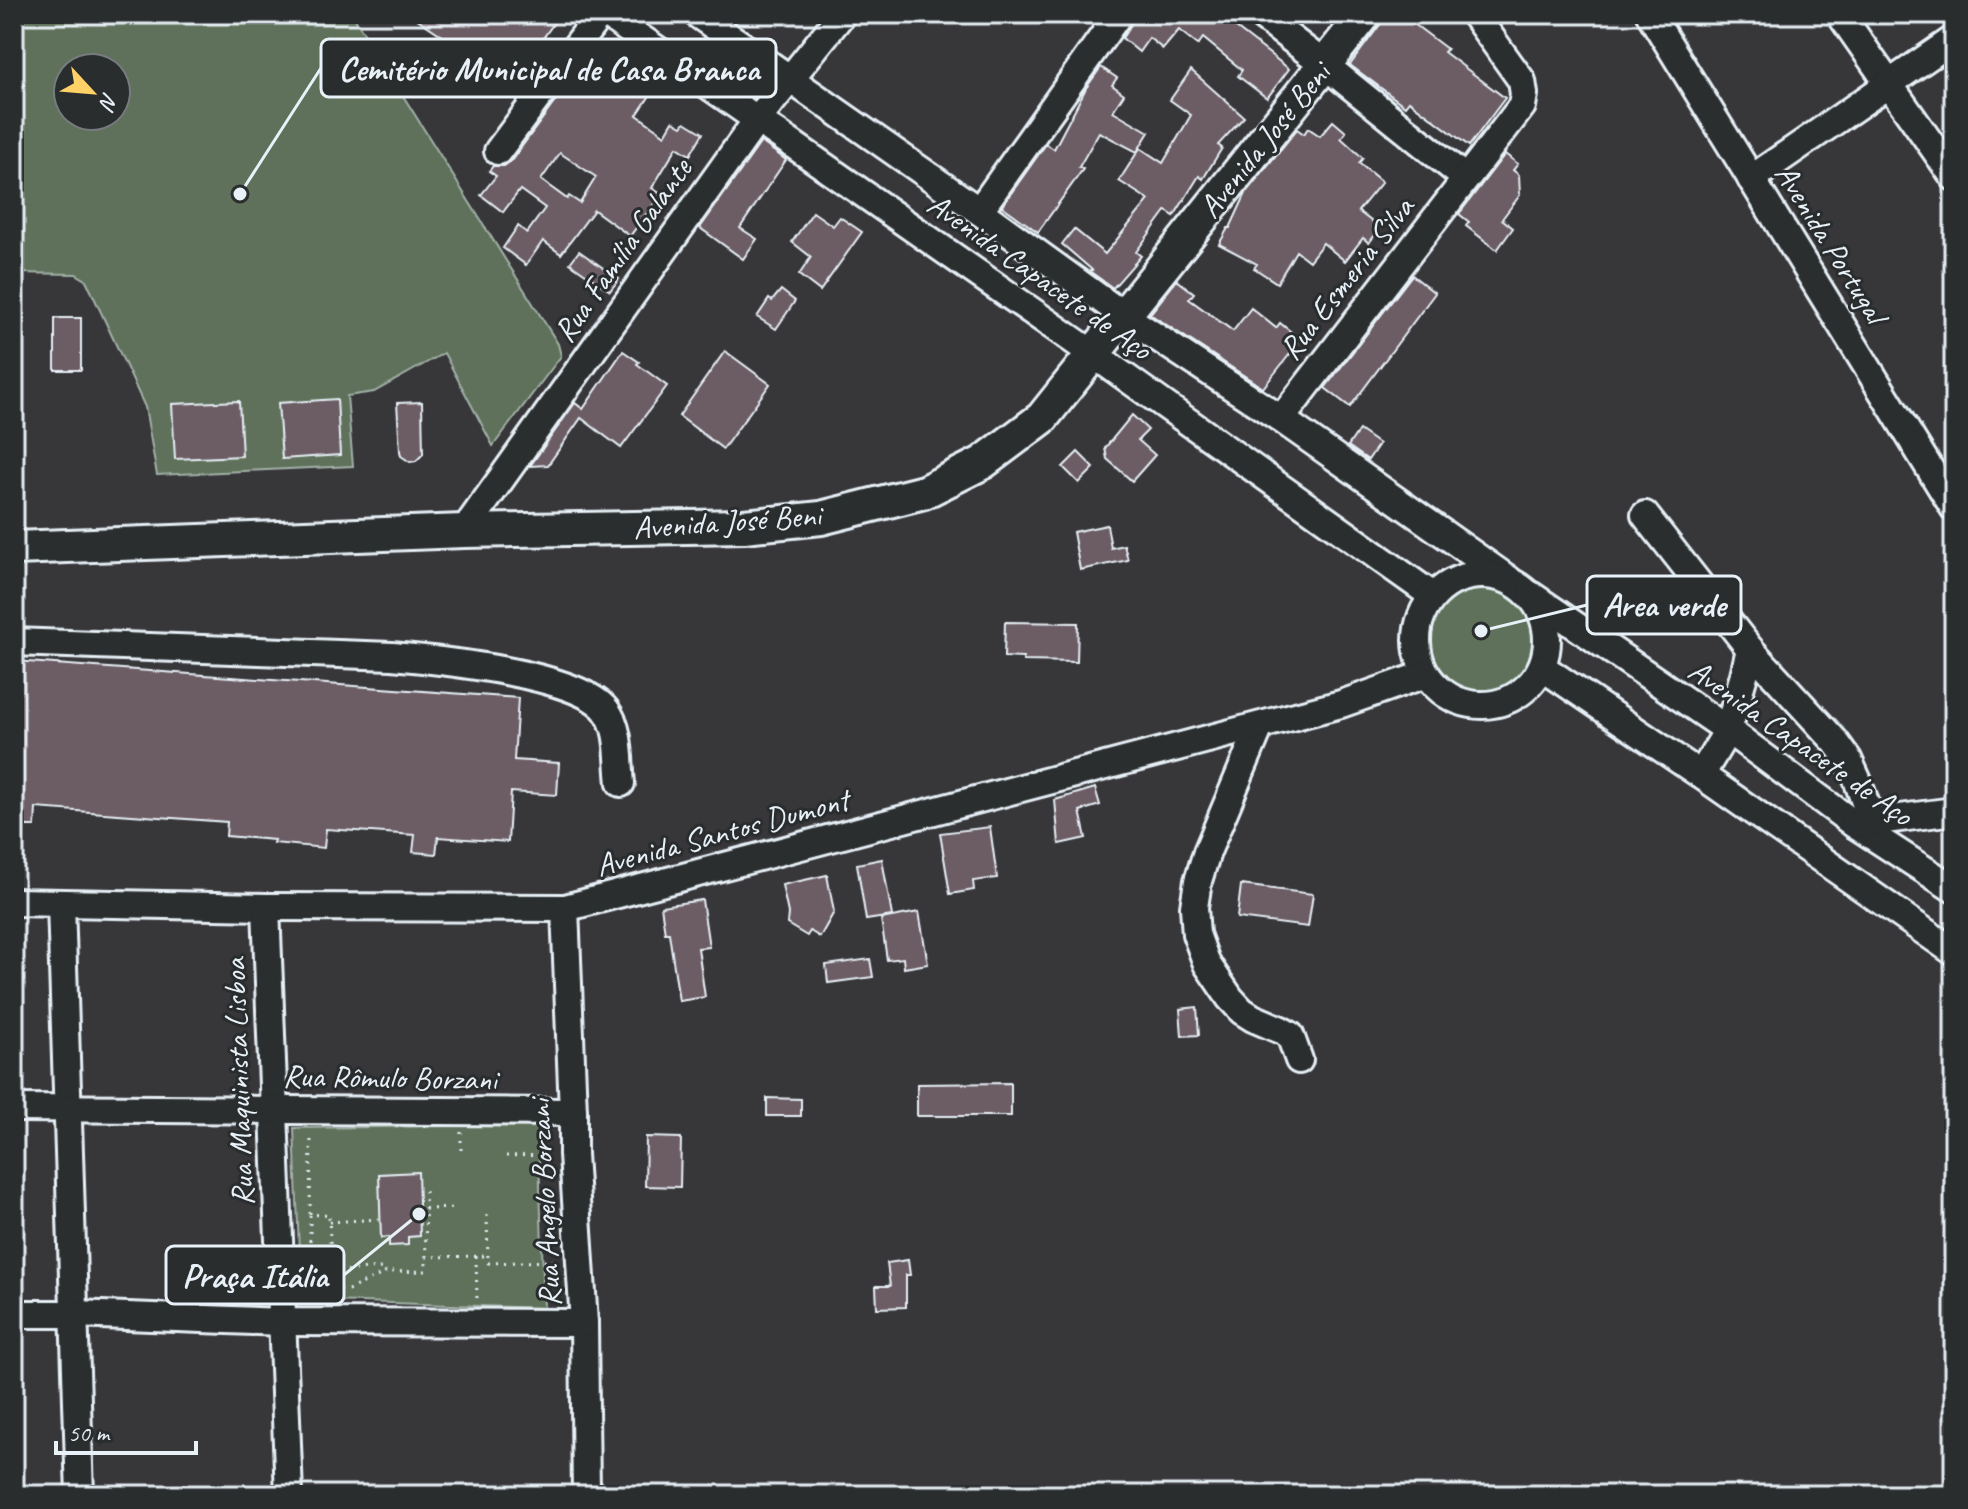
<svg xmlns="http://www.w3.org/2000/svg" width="1968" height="1509" font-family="Caveat,sans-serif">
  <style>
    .green { fill: #5e715a; stroke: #a3b1a9; stroke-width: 2; fill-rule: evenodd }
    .building { fill: #6c5b63; stroke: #e8f1f8; stroke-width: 2; fill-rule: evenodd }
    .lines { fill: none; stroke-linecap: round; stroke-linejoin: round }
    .minor-casing { stroke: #e8f1f8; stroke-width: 32 }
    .major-casing { stroke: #e8f1f8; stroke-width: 38 }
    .path { stroke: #e8f1f8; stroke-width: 3; stroke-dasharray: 2 6; stroke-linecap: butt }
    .minor { stroke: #2a2d2e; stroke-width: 26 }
    .major { stroke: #2a2d2e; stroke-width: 32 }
    .labels { text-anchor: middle; stroke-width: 6; stroke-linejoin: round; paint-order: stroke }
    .street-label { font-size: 32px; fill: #e8f1f8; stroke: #2a2d2e }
    .leader { fill: none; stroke: #e8f1f8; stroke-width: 3 }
    .callout-dot { fill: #e8f1f8; stroke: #2a2d2e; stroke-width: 3 }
    .callout { fill: #2a2d2e; stroke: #e8f1f8; stroke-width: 3 }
    .callout-label { font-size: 34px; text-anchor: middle; font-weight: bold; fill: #e8f1f8 }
  </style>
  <rect width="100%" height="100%" fill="#373639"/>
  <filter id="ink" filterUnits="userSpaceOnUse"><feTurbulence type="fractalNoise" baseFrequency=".0125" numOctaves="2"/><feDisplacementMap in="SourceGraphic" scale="16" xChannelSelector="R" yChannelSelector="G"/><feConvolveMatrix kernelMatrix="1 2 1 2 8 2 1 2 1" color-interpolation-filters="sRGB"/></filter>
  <g filter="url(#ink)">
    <!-- green -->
    <g class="green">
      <path d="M14,14h338l206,330 3,12 -68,90 -49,-93 -70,39 -27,4 6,70 -196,9 -12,-68 -59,-127 -10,-6 -62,-1zM68,68h48v48h-48z"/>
      <circle cx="1481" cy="639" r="58"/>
      <path d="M538,1125l6,183 -243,-8 -7,-172z"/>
    </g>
    <!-- building -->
    <g class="building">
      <path d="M410,14h138l8,6 -46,64 -33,-24v-1z"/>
      <path d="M1135,14h83l71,55 -22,29 -29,-22 4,-6 -39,-32 -5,7 -19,-15 -16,19 -14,-11 -10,14 -17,-14 10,-15z"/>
      <path d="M1388,14h13l46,35 -3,3 61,46 -36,48 -60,-45 -4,5 -55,-41z"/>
      <path d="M594,49l8,6 -3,5 50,37 -12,18 28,20 8,-14 9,5 3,-4 18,11 -13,22 -13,-8 -25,41 9,6 -31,42 -36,-26 -33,44 -18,-13 -17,24 -23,-17 15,-22 9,7 18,-25 -25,-18 -17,22 -22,-17 15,-19 -7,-5 4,-5h11l7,-5zM560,153l36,24 -16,26 -11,-7 -2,3 -26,-19z"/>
      <path d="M1101,67l16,11 -5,7 12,9 -11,17 36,21 -12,20 -38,-20 -20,35 4,2 -45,63 -36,-26 44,-62 8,5 32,-61z"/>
      <path d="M1191,70l53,47 -26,28 4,3 -19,31 -4,-3 -25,40 -8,-5 -30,41 5,4 -28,32 -21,-15 -2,-2 2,-1 -30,-26 12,-15 31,25 44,-54 -30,-19 21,-33 23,15 28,-48 -21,-15z"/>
      <path d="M1333,121l13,11 -5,6 22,20 -4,5 23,19 -24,29 22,17 -11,15 -6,-5 -18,23 -22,-18 -14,18 -13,-10 -19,32 -23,-15 3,-4 -38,-20 9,-16h2l17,-37 50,-62 7,5 4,-6 12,8z"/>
      <path d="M761,142l25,18 -46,68 17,11 -14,20 -43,-31z"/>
      <path d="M1505,154l13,10 -5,6 6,5 1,20 -18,24 11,9 -16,22 -31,-24 3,-4 -10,-8z"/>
      <path d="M813,212l20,14 7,-9 22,15 -42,59 -21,-16 12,-18 -19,-15z"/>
      <path d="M579,251l40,28 -9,12 -40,-28z"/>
      <path d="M1412,275l23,18 -85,114 -25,-19z"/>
      <path d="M1177,280l17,13 -5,6 44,32 18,-23 25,20 4,-5 21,17 -38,48 -113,-74z"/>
      <path d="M781,290l14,11 -19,28 -19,-12 12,-18 3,2z"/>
      <rect x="55" y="318" width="26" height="52"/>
      <path d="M623,351l16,11 -2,2 30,22 -46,62 -40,-30 -33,47 -18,1 45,-63 8,6z"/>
      <path d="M725,351l45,33 -47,65 -44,-33z"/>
      <path d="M337,399l3,56 -58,4 -4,-56z"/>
      <path d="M239,401l3,55 -67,3 -3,-55z"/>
      <path d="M422,402l1,52 -7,7 -6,1 -9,-6 -1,-5 -3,-48z"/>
      <path d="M1132,415l16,15 -10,10 17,15 -23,26 -25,-22 -2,-11z"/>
      <path d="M1359,430l20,14 -11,16 -20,-14z"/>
      <path d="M1078,452l16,16 -15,15 -16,-16z"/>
      <path d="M1107,525l4,23 13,-3 4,15 -48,10 -7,-38z"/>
      <path d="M1005,622l73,1 -1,39 -54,-1v-3l-19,-1z"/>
      <path d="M14,661l504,37 -4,62 45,3 -2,32 -46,-3 -3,50 -70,-5 -2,17 -23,-2 2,-17 -89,-6 -2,19 -51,-5 1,-3 -48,-4 1,-14 -191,-14 -1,18h-15l1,-19 -7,-1z"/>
      <path d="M1095,788l5,17 -20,6 6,27 -27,6 -4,-44z"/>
      <path d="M990,827l7,51 -24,3 1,9 -24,4 -10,-61z"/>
      <path d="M882,859l10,57 -26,4 -9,-56z"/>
      <path d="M827,875l7,37 -14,25 -10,-6 -3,5 -20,-12 1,-11 -6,-28z"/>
      <path d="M1241,885l72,9 -5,33 -71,-9z"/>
      <path d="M702,900l7,47 -11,1 7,49 -26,4 -10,-68h-4l-4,-27z"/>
      <path d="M919,912l9,52 -24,4 -1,-10 -16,2 -6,-41z"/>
      <path d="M870,959l3,18 -45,6 -2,-18z"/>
      <path d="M1197,1007l2,28 -17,1 -2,-27z"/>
      <path d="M1011,1083v33h-94v-32z"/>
      <path d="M767,1098l34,1v17h-34z"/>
      <path d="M646,1137l35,1 -1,49 -35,-1z"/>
      <path d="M418,1172l2,64 -12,1v8l-19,1v-9l-8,1 -2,-64z"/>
      <path d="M908,1260l2,15h-4v32l-29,1 -1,-22h14l-3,-23z"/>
    </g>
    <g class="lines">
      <defs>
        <g id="minor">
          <path d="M606,14l487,340 340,242"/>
          <path d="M697,14l282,197 144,104 158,104 227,160"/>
          <path d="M1259,14l66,51 140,113"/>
          <path d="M1650,14l304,494"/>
          <path d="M1840,14l114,163"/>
          <path d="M498,151l102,-137"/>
          <path d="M1751,179l203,-140"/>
          <path d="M979,211l140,-197"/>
          <path d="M1281,419l241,-313 2,-12 -2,-13 -48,-67"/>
          <path d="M1645,515l105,134 85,92 13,18 9,20 15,44"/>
          <path d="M464,531l293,-411 85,-106"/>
          <circle cx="1482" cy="640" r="65"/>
          <path d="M1531,595l197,135 126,94 100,65"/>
          <path d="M14,642l378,14c46,4 186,18 214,54 15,19 12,50 15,73"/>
          <path d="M1542,667l159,108 253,177"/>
          <path d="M1260,726l-53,126 -9,29 -4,26 2,27 11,30 23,34 12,13 11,7 28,12 9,5 9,25"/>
          <path d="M1701,775l27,-45 16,-55 6,-26"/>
          <path d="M1854,824l100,-13"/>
          <path d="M14,902l252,5 299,1 776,-204 85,-30"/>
          <path d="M61,903l19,592"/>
          <path d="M266,907l23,588"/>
          <path d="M565,908l8,204v42l11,169 2,172"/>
          <path d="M14,1108l559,4"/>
          <path d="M14,1314h61l206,8 303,1"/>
        </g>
        <path id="major" d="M14,548l450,-17 280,-5 77,-8 103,-26 58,-29 60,-45 323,-404"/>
      </defs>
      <!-- minor casing -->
      <use href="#minor" class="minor-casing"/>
      <!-- major casing -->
      <use href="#major" class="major-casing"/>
      <!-- path -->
      <g class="path">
        <path d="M461,1132v23"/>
        <path d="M506,1156l43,-1"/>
        <path d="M425,1209l30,-1"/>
        <path d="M310,1214l1,-80"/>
        <path d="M487,1215l1,48 68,-2"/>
        <path d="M329,1222l52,-3"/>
        <path d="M476,1256l1,44"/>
        <path d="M426,1257l60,-1"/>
        <path d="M331,1272l50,-4 5,4"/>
        <path d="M332,1282l-22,1v-68l19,-1 3,75 16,1 39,-18 39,-1 -1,-80"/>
      </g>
      <!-- minor -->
      <use href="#minor" class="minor"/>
      <!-- major -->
      <use href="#major" class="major"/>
    </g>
  </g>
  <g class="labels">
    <!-- street labels -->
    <g class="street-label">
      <text transform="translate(1264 140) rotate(-51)" y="11">Avenida José Beni</text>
      <text transform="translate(1831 243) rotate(58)" y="11">Avenida Portugal</text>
      <text transform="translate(622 250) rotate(-55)" y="11">Rua Família Galante</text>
      <text transform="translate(1040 276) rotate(35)" y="11">Avenida Capacete de Aço</text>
      <text transform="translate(1346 278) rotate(-52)" y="11">Rua Esmeria Silva</text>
      <text transform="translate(727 521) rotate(-4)" y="11">Avenida José Beni</text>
      <text transform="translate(1801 742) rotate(35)" y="11">Avenida Capacete de Aço</text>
      <text transform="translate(722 832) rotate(-15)" y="11">Avenida Santos Dumont</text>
      <text transform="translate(390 1077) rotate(1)" y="11">Rua Rômulo Borzani</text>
      <text transform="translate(238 1082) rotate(-92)" y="11">Rua Maquinista Lisboa</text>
      <text transform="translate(544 1203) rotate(-93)" y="11">Rua Angelo Borzani</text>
    </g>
  </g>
  <!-- callouts -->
  <path class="leader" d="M240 194L321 68M1481 631L1587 605M419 1214L344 1275"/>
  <g class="callout-dot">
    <circle cx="240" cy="194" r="8"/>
    <circle cx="1481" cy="631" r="8"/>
    <circle cx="419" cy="1214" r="8"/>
  </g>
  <g class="callout">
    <rect x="321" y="39" width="455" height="58" rx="8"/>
    <rect x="1587" y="576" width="154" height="58" rx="8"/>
    <rect x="166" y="1246" width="178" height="58" rx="8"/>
  </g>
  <g class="callout-label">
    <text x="549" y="80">Cemitério Municipal de Casa Branca</text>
    <text x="1664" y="616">Area verde</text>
    <text x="255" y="1287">Praça Itália</text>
  </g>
  <!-- margin -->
  <rect width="1968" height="1509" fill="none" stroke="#2a2d2e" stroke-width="48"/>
  <rect x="24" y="24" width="1920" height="1461" fill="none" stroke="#e8f1f8" stroke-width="3" filter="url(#ink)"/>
  <!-- north arrow -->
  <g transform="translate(92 92) rotate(116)"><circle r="38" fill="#2a2d2e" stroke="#767b7f" stroke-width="2"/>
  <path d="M0-6L14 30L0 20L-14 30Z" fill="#ffd166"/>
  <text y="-12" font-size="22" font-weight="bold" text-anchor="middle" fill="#e8f1f8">N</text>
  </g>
  <!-- scale -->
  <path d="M56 1441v12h140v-12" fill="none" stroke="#e8f1f8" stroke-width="4"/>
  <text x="68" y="1441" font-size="24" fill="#e8f1f8" stroke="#2a2d2e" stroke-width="6" paint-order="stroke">50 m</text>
</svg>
